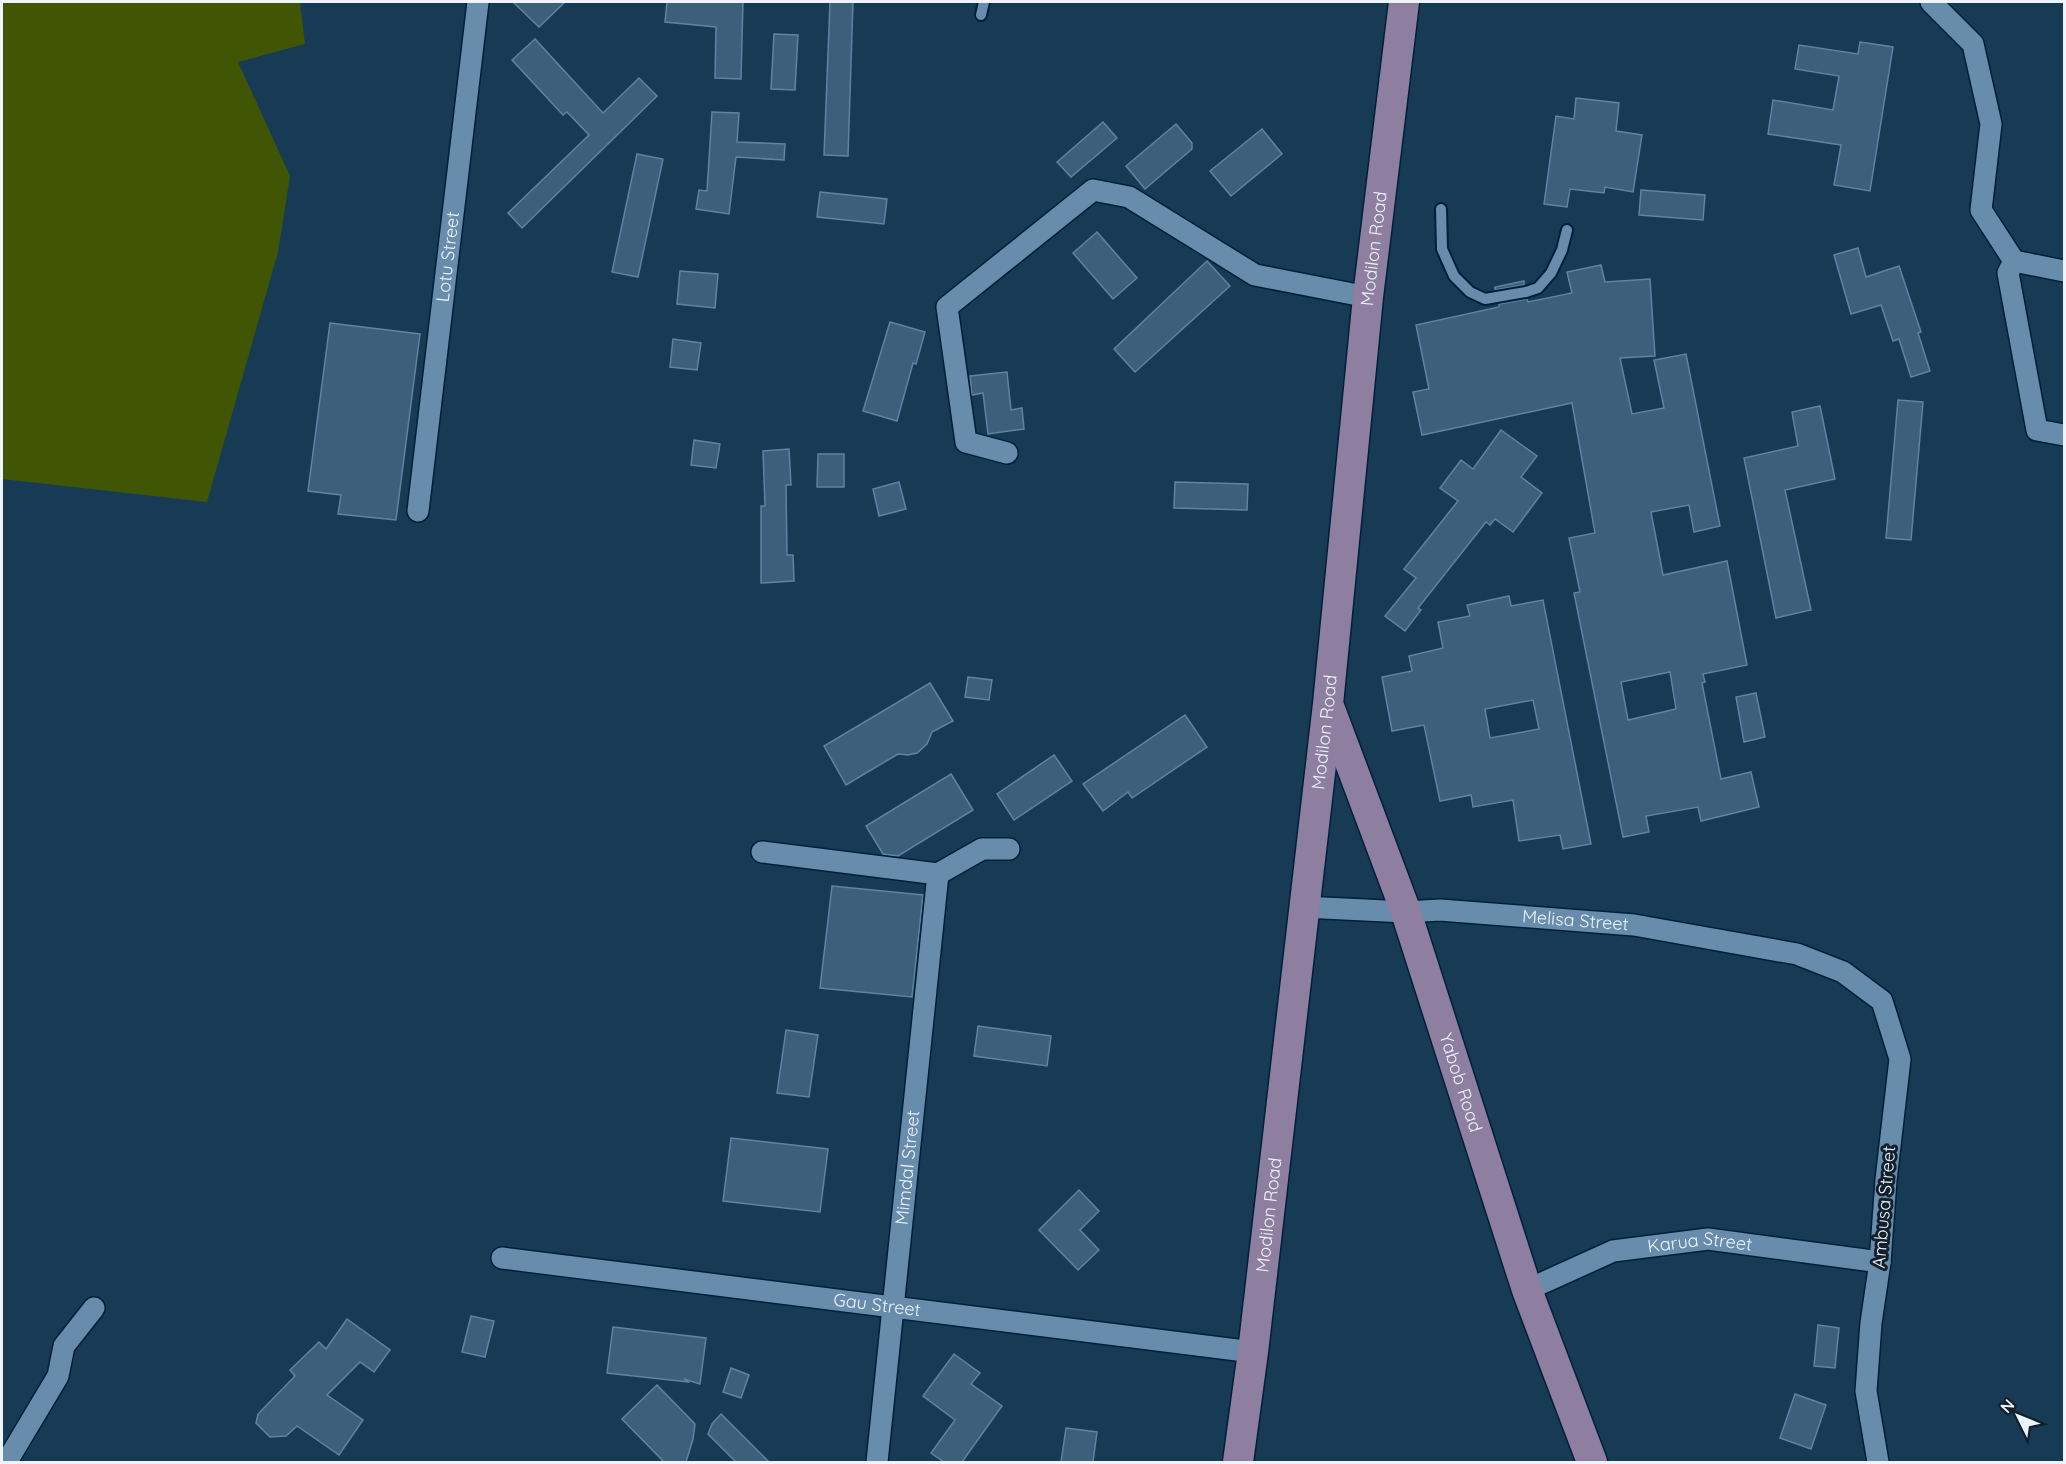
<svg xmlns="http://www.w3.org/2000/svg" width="2066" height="1464" font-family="Quicksand,sans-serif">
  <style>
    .green { fill: #405604 }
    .building { fill: #3c5f7c; stroke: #5f83a2; stroke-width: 1.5; fill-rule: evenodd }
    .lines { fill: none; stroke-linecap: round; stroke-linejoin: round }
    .lane-casing { stroke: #00203a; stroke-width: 14 }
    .street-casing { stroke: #00203a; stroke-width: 24 }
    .secondary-casing { stroke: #00203a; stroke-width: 33 }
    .lane { stroke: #688cac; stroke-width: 10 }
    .street { stroke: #688cac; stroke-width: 21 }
    .secondary { stroke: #8e7ea0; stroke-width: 30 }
    .labels { text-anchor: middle; stroke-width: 6; stroke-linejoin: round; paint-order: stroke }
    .street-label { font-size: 18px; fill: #edf4fb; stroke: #11202c }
  </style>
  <rect width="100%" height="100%" fill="#173a55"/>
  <!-- green -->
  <path class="green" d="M2,2h298l5,42 -67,18 52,114 -12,76 -71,250 -205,-23z"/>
  <!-- building -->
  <g class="building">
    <path d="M513,2h52l-26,25z"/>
    <path d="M667,2h76l-2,77 -26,-1 1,-51 -51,-5z"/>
    <path d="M830,2h23l-5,154 -24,-1z"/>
    <path d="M774,34l24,1 -3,55 -24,-1z"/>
    <path d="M535,39l68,74 36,-35 18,18 -135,132 -14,-15 81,-78 -22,-23 -4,3 -51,-55z"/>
    <path d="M1860,42l33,5 -23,144 -36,-6 7,-40 -73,-11 5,-34 60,10 6,-34 -44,-7 4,-24 59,9z"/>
    <path d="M1576,98l43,5 -3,28 26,4 -9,57 -28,-5 -1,6 -34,-4 -3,18 -23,-3 12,-88 18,3z"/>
    <path d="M712,112l27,1 -2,29 48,2 -1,16 -48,-3 -7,57 -33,-5 3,-19 8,1z"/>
    <path d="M1103,122l14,16 -46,39 -14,-15z"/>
    <path d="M1176,124l16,19v6l-47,40 -19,-23z"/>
    <path d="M1262,129l20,25 -51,42 -21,-25z"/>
    <path d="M637,154l26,5 -25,118 -26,-5z"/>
    <path d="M1641,190l64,5 -2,25 -64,-5z"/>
    <path d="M820,192l67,7 -3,25 -67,-7z"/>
    <path d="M1097,232l40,46 -24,21 -40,-46z"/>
    <path d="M1858,248l8,29 33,-11 22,66 -3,1 12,38 -19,6 -12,-38 -6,2 -12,-36 -30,9 -17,-59z"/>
    <path d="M1207,261l23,25 -95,86 -21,-23z"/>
    <path d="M1601,265l4,17 45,-3 5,77 -35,2 12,56 32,-6 -10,-48 32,-6 34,172 -26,6 -5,-27 -38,7 12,63 64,-14 20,104 -44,9 2,8 -3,1 19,96 30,-7 8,35 -58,14 -3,-14 -52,9 3,16 -26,5 -49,-244 6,-1 -11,-54 26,-5 -23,-130 -150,32 -9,-43 16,-3 -13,-64 83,-18v-3l28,-5 1,3 44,-9 -5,-21zM1670,672l6,37 -48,11 -7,-38z"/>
    <path d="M680,271l38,3 -3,34 -38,-4z"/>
    <path d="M1524,281v4l-29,5v-3z"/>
    <path d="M890,322l35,10 -9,32 -3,-1 -16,58 -34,-10z"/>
    <path d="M330,323l90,11 -24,186 -58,-6 3,-19 -33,-4z"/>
    <path d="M673,339l28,4 -4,27 -27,-3z"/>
    <path d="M1007,372l4,38 11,-2 2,21 -36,5 -5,-41 -11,2 -2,-19z"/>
    <path d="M1898,400l25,2 -12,138 -25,-2z"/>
    <path d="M1820,406l15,73 -50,11 26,120 -35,8 -32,-160 54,-12 -6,-34z"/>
    <path d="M1501,430l36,26 -16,21 21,16 -29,39 -18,-13 -5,6 -4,-3 -68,86 3,2 -16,21 -20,-15 31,-38 -12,-9 54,-68 -18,-13 21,-28 12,9z"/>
    <path d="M694,440l26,4 -4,24 -25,-3z"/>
    <path d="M789,449l2,36h-5l1,70h6l1,26 -33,2v-77h4l-2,-55z"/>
    <path d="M818,454h26v33h-27z"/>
    <path d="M899,482l7,27 -27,7 -6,-27z"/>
    <path d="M1175,482l73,2 -1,26 -73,-2z"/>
    <path d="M1509,596l2,10 32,-6 48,244 -28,5 -3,-14 -41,6 -6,-41 -40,7 -2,-12 -31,6 -16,-76 -32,6 -10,-54 30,-6 -3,-15 34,-8 -5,-26 32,-6 -3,-11zM1533,700l6,29 -49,9 -5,-29z"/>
    <path d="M968,677l24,3 -3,20 -24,-3z"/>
    <path d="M930,683l23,38 -21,11 -5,12 -10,9 -9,2 -10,-1 -52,31 -22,-39z"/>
    <path d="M1756,693l9,44 -21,5 -8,-45z"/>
    <path d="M1185,715l22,32 -75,51 -4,-6 -25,19 -20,-27z"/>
    <path d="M1054,755l18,26 -58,39 -17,-26z"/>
    <path d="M951,774l22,36 -75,46 -15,-2 -17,-28z"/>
    <path d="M832,886l91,9 -11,102 -92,-9z"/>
    <path d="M978,1026l73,10 -4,30 -73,-10z"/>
    <path d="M786,1030l32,5 -9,62 -32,-4z"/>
    <path d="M731,1138l97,11 -8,63 -97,-11z"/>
    <path d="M1079,1190l20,21 -19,19 19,20 -21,20 -39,-40z"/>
    <path d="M471,1316l23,5 -9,36 -23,-5z"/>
    <path d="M347,1319l43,31 -16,22 -14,-10 -33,33 36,25 -24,35 -42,-29 -11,10 -16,1 -14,-14 2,-9 37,-38 -5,-6 29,-28 7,7z"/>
    <path d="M1818,1325l21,3 -4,40 -21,-2z"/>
    <path d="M613,1327l93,11 -6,46 -16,-5 4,3 -81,-9z"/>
    <path d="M954,1354l26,19 -9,11 31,22 -40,56h-18l-13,-9 24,-33 -32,-24z"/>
    <path d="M731,1368l18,7 -8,23 -18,-6z"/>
    <path d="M657,1385l38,39 -2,15 -7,23h-22l-42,-43z"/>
    <path d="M1795,1394l31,11 -15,44 -31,-11z"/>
    <path d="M721,1414l48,48h-33l-28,-28 4,-10z"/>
    <path d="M1066,1428l31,4 -4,30h-32z"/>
  </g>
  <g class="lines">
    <defs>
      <g id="lane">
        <path d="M981,15l3,-13"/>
        <path d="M1441,209l1,40 12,27 16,16 15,7 41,-7 12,-4 13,-15 11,-23 5,-20"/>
      </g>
      <g id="street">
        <path d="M1931,2l42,42 18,80 -10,86 33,51 50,10"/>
        <path d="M2014,261l-6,12 29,157 27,5"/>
        <path d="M1007,453l-41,-11 -19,-135 146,-117 36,7 126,78 113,22"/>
        <path id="s1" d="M418,511l60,-509"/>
        <path d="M762,852l176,22 44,-25h27"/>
        <path id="s2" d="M1303,907l103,5 34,-2 194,15 163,29 46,18 39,29 18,58 -14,121 -6,82 -9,61 -5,68 12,71"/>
        <path id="s3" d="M502,1258l751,94"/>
        <path id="s4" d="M1527,1290l86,-39 95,-12 172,23"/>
        <path d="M8,1462l1,-4 49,-82 6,-30 30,-38"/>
        <path id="s5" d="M877,1462l61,-588"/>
      </g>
      <g id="secondary">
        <path id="s6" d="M1330,709l76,203 121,378 65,172"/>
        <path id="s7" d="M1238,1462l15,-110 75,-648 40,-407 36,-295"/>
      </g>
    </defs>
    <!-- lane casing -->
    <use href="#lane" class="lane-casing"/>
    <!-- street casing -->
    <use href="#street" class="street-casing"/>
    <!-- secondary casing -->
    <use href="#secondary" class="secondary-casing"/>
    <!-- lane -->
    <use href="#lane" class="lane"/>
    <!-- street -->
    <use href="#street" class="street"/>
    <!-- secondary -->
    <use href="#secondary" class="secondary"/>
  </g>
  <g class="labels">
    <!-- street labels -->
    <g class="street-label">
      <text dy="6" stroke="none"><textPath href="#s7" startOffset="1221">Modilon Road</textPath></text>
      <text dy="6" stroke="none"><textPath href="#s1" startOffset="256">Lotu Street</textPath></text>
      <text dy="6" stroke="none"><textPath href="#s7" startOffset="735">Modilon Road</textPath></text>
      <text dy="6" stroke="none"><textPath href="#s2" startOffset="273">Melisa Street</textPath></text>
      <text dy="6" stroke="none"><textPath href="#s6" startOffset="396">Yabob Road</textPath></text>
      <text dy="6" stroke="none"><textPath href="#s5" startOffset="296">Mimdal Street</textPath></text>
      <text transform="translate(1884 1207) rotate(-85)" y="6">Ambusa Street</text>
      <text dy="6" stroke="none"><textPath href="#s7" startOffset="249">Modilon Road</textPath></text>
      <text dy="6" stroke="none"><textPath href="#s4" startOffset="182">Karua Street</textPath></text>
      <text dy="6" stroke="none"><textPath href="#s3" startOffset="378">Gau Street</textPath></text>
    </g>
  </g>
  <!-- border -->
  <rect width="2066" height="1464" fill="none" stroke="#edf4fb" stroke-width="6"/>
  <!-- north arrow -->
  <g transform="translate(2018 1416) rotate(313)" stroke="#11202c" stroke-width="4.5" paint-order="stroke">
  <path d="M0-4.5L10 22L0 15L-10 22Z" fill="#edf4fb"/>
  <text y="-9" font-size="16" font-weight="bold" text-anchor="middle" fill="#edf4fb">N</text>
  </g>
</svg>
